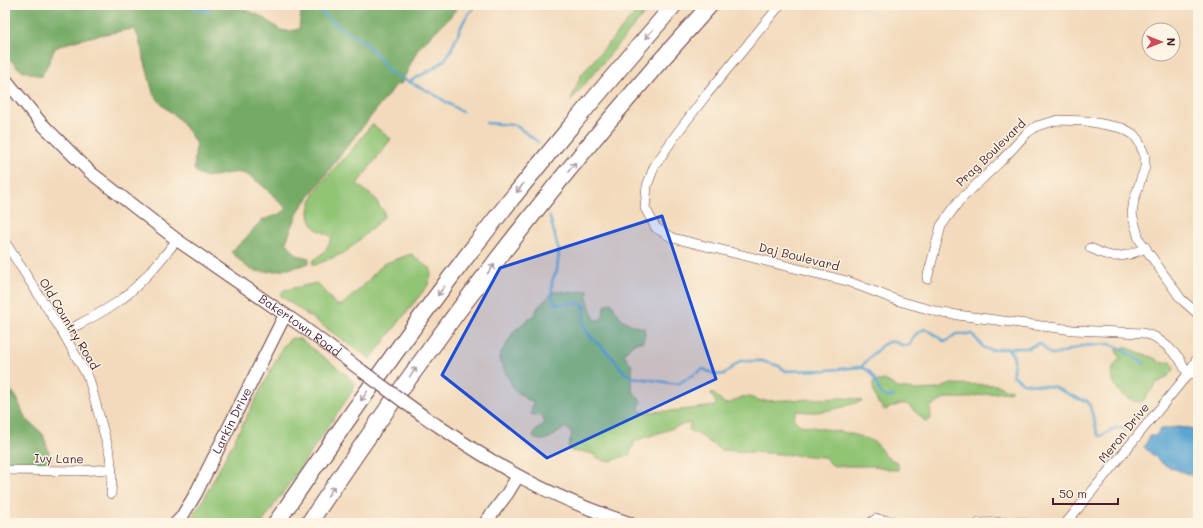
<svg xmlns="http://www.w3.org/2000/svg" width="1203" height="528" font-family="Mali,sans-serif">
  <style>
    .green { fill: #91c475; stroke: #6e7250 }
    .forest { fill: #74aa66; stroke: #5f6448 }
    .water { fill: #5aa5d2; stroke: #52627e }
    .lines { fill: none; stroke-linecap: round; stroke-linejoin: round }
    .stream { stroke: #5aa5d2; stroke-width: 2.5 }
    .street-casing { stroke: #633b41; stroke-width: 10 }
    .secondary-casing { stroke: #633b41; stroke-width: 14 }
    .highway-casing { stroke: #633b41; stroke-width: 18 }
    .street { stroke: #fff; stroke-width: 9 }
    .secondary { stroke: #fff; stroke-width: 12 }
    .highway { stroke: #fff; stroke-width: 16 }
    .secondary-bridge-casing { stroke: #633b41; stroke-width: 14; stroke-linecap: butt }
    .secondary-bridge { stroke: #fff; stroke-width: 12 }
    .oneway { stroke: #ae9aa0 }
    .marked { fill: #1d4ed8; fill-opacity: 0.2; stroke: #1d4ed8; stroke-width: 3; stroke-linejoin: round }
    .labels { text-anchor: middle; stroke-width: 3; stroke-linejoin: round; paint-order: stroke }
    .street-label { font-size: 12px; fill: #4a1f2b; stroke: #fcf5e5 }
  </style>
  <rect width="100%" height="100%" fill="#fcf5e5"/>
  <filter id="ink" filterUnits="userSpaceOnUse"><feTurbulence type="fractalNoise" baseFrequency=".025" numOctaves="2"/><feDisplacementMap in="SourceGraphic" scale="8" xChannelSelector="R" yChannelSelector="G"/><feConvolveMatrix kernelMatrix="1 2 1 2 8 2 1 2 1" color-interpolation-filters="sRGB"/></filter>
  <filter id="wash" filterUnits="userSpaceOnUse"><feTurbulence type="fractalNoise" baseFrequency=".012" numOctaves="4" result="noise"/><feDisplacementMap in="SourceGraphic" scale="16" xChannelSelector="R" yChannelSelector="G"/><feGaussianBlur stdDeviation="0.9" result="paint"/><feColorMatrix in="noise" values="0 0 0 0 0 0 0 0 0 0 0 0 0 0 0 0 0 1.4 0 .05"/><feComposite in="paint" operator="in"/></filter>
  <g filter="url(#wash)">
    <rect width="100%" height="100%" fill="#f3dabc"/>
    <!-- green -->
    <g class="green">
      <path d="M642,5h10l-81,95 10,-25z"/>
      <path d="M372,124l19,15 -34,45 19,15 3,7 5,5v6l-28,26 -12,10 -29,12h-2v-4l12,-10 7,-13c-6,-7 -16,-6 -20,-14 -14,-27 27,-58 41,-76 7,-8 13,-16 19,-24z"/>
      <path d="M411,254l20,15v6l-3,10 -58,74 -89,-63v-3l3,-3 33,-7 19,22h6l20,-18 21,-23z"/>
      <path d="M562,291c9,4 17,-1 27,0 -1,2 -2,5 -2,7 1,3 6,19 8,22h4l4,-4 2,-10 6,-3c4,4 4,7 7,11 6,9 16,12 26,14l1,6 -2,7 -11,3 -8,10 8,12v24l9,11 -2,6 1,5 32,-1 43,-5 1,-3 -5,-9 1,-2 13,12 5,-1 12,-6h7l13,4 79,-3 17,1 4,2c-16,5 -30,10 -46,11 -6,1 -13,-1 -19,-1l-4,7 7,7 48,8 20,6 9,5 8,12 13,7v7h-4l-20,-4h-40l-3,-2 -7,-7 -103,-7 -23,-16 -6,-1 -3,-4 2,-7 -56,19 -6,14c-8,1 -15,7 -22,6 -7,0 -12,-6 -17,-8 -5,-2 -14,0 -19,-2l-3,-3 4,-14 -6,-7c-10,6 -22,19 -33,10l2,-5 9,-10 -1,-5 -12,-3 2,-13 -7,-2 -12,-10 -14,-28v-6l14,-24 21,-17 4,-8 15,-14z"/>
      <path d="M292,338l8,1 48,37 6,7v6l-92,134h-75l15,-21 82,-157z"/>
      <path d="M1125,347l29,11 7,5 11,-1 2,8 -7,7 -11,7 -14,18c-15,1 -34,-17 -29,-34 1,-3 4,-6 7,-10l-4,-8z"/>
      <path d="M885,380l13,8 16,2 25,-1 12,-5 47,1 6,4 8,1 -3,3 -5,-1 -24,3 -14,3h-20l-16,9 1,12 -6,2 -18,-17h-7l-15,6c-9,-7 -12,-16 -12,-28z"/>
    </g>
    <!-- forest -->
    <g class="forest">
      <path d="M5,5h228c9,4 20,7 29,12 16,9 15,18 37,12l3,-24h157l-9,12 -32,32 -17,35 -5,1 -51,64 -46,61 -13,32 11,13 12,3v5c-12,5 -47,13 -59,6 -7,-4 -13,-12 -19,-17l16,-15 9,-11 6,-6 18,-6 7,-5c-12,-11 -31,-33 -46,-36 -13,-2 -29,6 -40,3 -3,-1 -5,-4 -7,-7l2,-26 -17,-24 -16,-13 -10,-13 -15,-57 -4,-7 -8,1c-24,5 -49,8 -71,18l-7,16 -7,13 -22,-8 -14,-15z"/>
      <path d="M5,383l12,15 8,20 18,16 8,25 -7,8 -31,-1 -8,-3z"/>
    </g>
    <!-- water -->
    <path class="water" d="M1178,427l11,1 9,3v47l-34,-13 -20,-18 6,-11h5l6,-7z"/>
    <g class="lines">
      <!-- stream -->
      <g class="stream">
        <path d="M185,5l18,6 6,-1 2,-5"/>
        <path d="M312,5l32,25 22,14 11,11 12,17 43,21 30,19"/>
        <path d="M409,82c11,-7 29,-14 37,-24 12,-16 14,-42 32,-53"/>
        <path d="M486,123l29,2 23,17"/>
        <path d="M550,217l9,35 -2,18 -5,11v14l2,7 4,2 20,-1 7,3v6l-2,8 2,8 6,9 23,22 10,13 8,5 46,7 25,-15 14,6 7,-1 16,-13h22l17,5 7,5 42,-1 33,-3 20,-21 7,-4h7l9,4 5,-1 6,-10 9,-6 6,2 15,11 11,-8h16l12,14 7,2 20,-2h17l9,-4h4l9,10h8l24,-8 28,-2 8,3 27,17"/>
        <path d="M1007,348c12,12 5,13 6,27l10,8 31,4 25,12 8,2 3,5 8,29 2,1c15,-5 11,-12 29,-6"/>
        <path d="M861,367l8,4 5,7 7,16 5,3 8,-1"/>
      </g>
    </g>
  </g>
  <g filter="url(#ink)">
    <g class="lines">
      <defs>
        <g id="street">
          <path d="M780,5l-73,89 -32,42 -21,31 -7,19 -2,22 11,20 17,10 174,43 52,20 43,12 131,17 70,3 12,4 12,9 12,12 9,16"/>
          <path d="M5,242l58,91 26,46 21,76 2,22 -1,17"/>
          <path d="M1090,248c6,2 12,6 18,7 12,4 26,-2 38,-7"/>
          <path d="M927,279l14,-53 18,-25 41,-39 27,-29 10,-7 21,-6 28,1 36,7 11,6 5,6 7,16v11l-11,33 -2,14 7,25 42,60 17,15"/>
          <path d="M63,333c20,-11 41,-21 59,-34 21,-17 38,-38 55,-59"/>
          <path d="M1188,374l10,-1"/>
          <path d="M5,470l73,1 34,-2"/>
          <path d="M870,523l6,-4 25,4"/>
          <path d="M979,523l43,-1 2,1"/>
          <path d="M1066,523l122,-149 10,-17"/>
        </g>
        <g id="secondary">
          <path id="s1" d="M5,79l36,44 49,49 87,68 126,87 59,44"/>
          <path d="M422,415c24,16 48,33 74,48 41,25 87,45 133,60"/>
          <path id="s2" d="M176,523l5,-5 14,-23 90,-180"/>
          <path d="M485,523l22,-29 11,-18"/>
        </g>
        <g id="highway">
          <path d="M276,523c61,-89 122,-177 187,-262 67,-88 139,-172 211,-256"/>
          <path d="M309,523c34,-50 68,-100 103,-149 92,-128 192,-252 298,-369"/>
        </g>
      </defs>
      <!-- street casing -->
      <use href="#street" class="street-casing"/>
      <!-- secondary casing -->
      <use href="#secondary" class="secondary-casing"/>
      <!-- highway casing -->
      <use href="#highway" class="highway-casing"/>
      <!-- street -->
      <use href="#street" class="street"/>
      <!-- secondary -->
      <use href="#secondary" class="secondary"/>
      <!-- highway -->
      <use href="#highway" class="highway"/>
      <defs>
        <path id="secondary-bridge" d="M362,371l60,44"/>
      </defs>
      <!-- secondary-bridge casing -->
      <use href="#secondary-bridge" class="secondary-bridge-casing"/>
      <!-- secondary-bridge -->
      <use href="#secondary-bridge" class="secondary-bridge"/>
    </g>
    <!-- one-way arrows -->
    <defs><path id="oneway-shaft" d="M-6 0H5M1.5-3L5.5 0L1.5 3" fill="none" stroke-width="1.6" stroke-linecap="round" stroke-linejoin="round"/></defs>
    <g class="oneway">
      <use href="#oneway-shaft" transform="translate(649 34) rotate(131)"/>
      <use href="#oneway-shaft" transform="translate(572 167) rotate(-51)"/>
      <use href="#oneway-shaft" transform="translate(520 188) rotate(129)"/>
      <use href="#oneway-shaft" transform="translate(491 269) rotate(-52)"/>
      <use href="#oneway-shaft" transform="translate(441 291) rotate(127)"/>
      <use href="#oneway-shaft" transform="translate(413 372) rotate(-54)"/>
      <use href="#oneway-shaft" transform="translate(364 396) rotate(125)"/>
      <use href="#oneway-shaft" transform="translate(331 491) rotate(-56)"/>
    </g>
  </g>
  <!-- marked area -->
  <path class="marked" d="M662,216l54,163 -169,79 -105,-83 58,-107z"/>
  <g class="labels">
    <!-- street labels -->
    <g class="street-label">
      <text transform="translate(991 153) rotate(-44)" y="4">Prag Boulevard</text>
      <text transform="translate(799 257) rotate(14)" y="4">Daj Boulevard</text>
      <text transform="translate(69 324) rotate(59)" y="4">Old Country Road</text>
      <text dy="4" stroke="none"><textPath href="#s1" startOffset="386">Bakertown Road</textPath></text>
      <text dy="4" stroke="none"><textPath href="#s2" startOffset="117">Larkin Drive</textPath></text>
      <text transform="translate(1124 433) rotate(-51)" y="4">Meron Drive</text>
      <text transform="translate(59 459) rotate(1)" y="4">Ivy Lane</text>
    </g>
  </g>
  <!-- margin -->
  <rect width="1203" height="528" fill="none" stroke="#fcf5e5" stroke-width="20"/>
  <!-- north arrow -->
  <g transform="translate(1161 42) rotate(90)"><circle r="19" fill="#fcf5e5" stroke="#b59f9b"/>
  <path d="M0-3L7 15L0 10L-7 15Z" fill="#d1495b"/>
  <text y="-6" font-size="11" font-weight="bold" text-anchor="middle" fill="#4a1f2b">N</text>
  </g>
  <!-- scale -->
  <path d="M1053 498v6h65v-6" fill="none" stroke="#4a1f2b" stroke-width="2"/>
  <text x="1059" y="498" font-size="12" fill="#4a1f2b" stroke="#fcf5e5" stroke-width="3" paint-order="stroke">50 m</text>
</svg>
